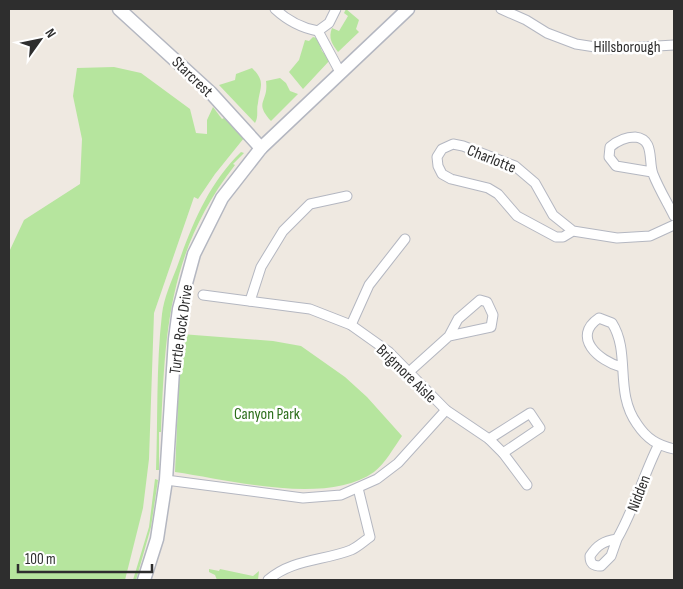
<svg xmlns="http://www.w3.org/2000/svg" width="683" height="589" font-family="'Sofia Sans Condensed',sans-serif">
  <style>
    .green { fill: #b6e59e }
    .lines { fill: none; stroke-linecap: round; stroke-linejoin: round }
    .street-casing { stroke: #b4b7c1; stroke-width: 11 }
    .secondary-casing { stroke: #b4b7c1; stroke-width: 15 }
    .street { stroke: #fff; stroke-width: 9 }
    .secondary { stroke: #fff; stroke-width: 12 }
    .labels { text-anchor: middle; stroke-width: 5; stroke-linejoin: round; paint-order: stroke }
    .street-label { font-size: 16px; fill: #2e2e2e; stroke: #fff }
    .park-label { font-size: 16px; fill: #2c6e1b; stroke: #fff }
  </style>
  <rect width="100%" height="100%" fill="#efe9e1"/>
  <!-- green -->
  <g class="green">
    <path d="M346,9l13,11 -3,9 3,3 -21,20c-6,-8 -10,-14 -6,-24l7,3 9,-15 -4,-3z"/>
    <path d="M313,37l4,1 5,13 8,9 -27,29 -14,-17 10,-12 6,-20 4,1z"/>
    <path d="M114,67l27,6 49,36 6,24 11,1v-14l6,-13 9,12 2,-1 20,20 -29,36 -17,25 -4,-2 -40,116 -5,146 -6,49 -18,72h-116v-328l15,-32 56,-36 2,-45 -9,-43 4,-28z"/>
    <path d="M252,68c14,14 8,18 6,35 -2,7 1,13 -3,20l-36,-38 16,-5 1,-6z"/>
    <path d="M280,78l6,5 4,8 8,3 -27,27c-18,-20 -2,-18 -5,-40z"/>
    <path d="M241,152l3,1 -11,11 2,1c-66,85 -70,164 -74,267h-2v38h-3c2,-51 0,-105 6,-156 2,-16 9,-32 15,-47 15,-42 31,-83 64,-115z"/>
    <path d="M181,334l92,7 28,5 44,31 22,20 35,39c-8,11 -17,28 -28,36 -48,34 -143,8 -199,0z"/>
    <path d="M155,479l3,1 -7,47 -15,53h-3l16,-53z"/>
    <path d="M209,569l10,2 1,-2 33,7 6,-5 -1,9h-41l-2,-5 -6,-3z"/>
  </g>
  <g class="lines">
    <defs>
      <g id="street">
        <path d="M275,9c13,12 26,19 43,22l22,41"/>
        <path d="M501,9l25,11 21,13 29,11 32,5 66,-4"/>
        <path d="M318,31l11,-8 7,-14"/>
        <path d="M652,172l-36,-6 -7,-9 1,-10c7,-6 15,-10 25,-10 20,2 13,24 18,37 6,15 14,28 21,42"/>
        <path d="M573,231l-10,6h-7l-39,-21 -19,-22 -10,-6 -37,-9 -9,-5 -4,-8 -1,-9 5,-8 11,-5 10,2 52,20 20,17 18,32 20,16 44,7 33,-2 24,-11"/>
        <path d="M203,295l107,14 41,16 38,27 57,58 43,29 14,14 24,32"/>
        <path d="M250,301l11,-34 22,-36 27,-27 37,-8"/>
        <path d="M351,325l18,-40 36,-46"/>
        <path d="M621,367c-22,-6 -50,-30 -22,-49l13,5c19,30 2,69 25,101 10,15 20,21 37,25"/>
        <path d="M409,372l40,-36 9,-17 22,-19 7,2 6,13 -2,12 -42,9"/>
        <path d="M489,439l41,-26 10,15 -37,25"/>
        <path d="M166,480l137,18 38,-3 36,-16 21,-16 48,-53"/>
        <path d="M617,539l-6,17 -10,10c-8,0 -11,-2 -11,-10 7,-11 14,-15 27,-17 17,-29 26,-63 41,-93"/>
        <path d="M268,580c24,-21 55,-19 83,-30 7,-3 13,-9 19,-13l-12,-49"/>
      </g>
      <g id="secondary">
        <path d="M119,9l92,84 50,55"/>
        <path d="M144,580l13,-41 9,-59 9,-141 4,-30 15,-55 28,-56 39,-50 147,-139"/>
      </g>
    </defs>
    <!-- street casing -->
    <use href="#street" class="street-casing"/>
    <!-- secondary casing -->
    <use href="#secondary" class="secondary-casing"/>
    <!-- street -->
    <use href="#street" class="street"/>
    <!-- secondary -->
    <use href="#secondary" class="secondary"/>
  </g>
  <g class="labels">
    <!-- street labels -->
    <g class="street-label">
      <text x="627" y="52">Hillsborough</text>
      <text transform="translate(193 76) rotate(44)" y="6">Starcrest</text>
      <text transform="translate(492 158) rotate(22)" y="6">Charlotte</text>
      <text transform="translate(180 329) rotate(-82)" y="6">Turtle Rock Drive</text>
      <text transform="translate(407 373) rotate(44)" y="6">Brigmore Aisle</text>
      <text transform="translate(638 493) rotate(-69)" y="6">Nidden</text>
    </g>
    <!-- park labels -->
    <g class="park-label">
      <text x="267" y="419">Canyon Park</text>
    </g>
  </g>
  <!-- border -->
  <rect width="683" height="589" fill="none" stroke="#2e2e2e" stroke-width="20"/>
  <!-- north arrow -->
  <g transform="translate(40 40) rotate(57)" stroke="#ffffff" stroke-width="4" paint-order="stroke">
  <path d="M0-4L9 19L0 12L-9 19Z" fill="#2e2e2e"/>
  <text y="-8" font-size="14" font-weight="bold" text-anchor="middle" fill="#2e2e2e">N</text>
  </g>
  <!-- scale -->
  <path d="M18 564v8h134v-8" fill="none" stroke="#2e2e2e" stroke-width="2.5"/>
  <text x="25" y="564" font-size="15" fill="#2e2e2e" stroke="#ffffff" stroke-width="4" paint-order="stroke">100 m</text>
</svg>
